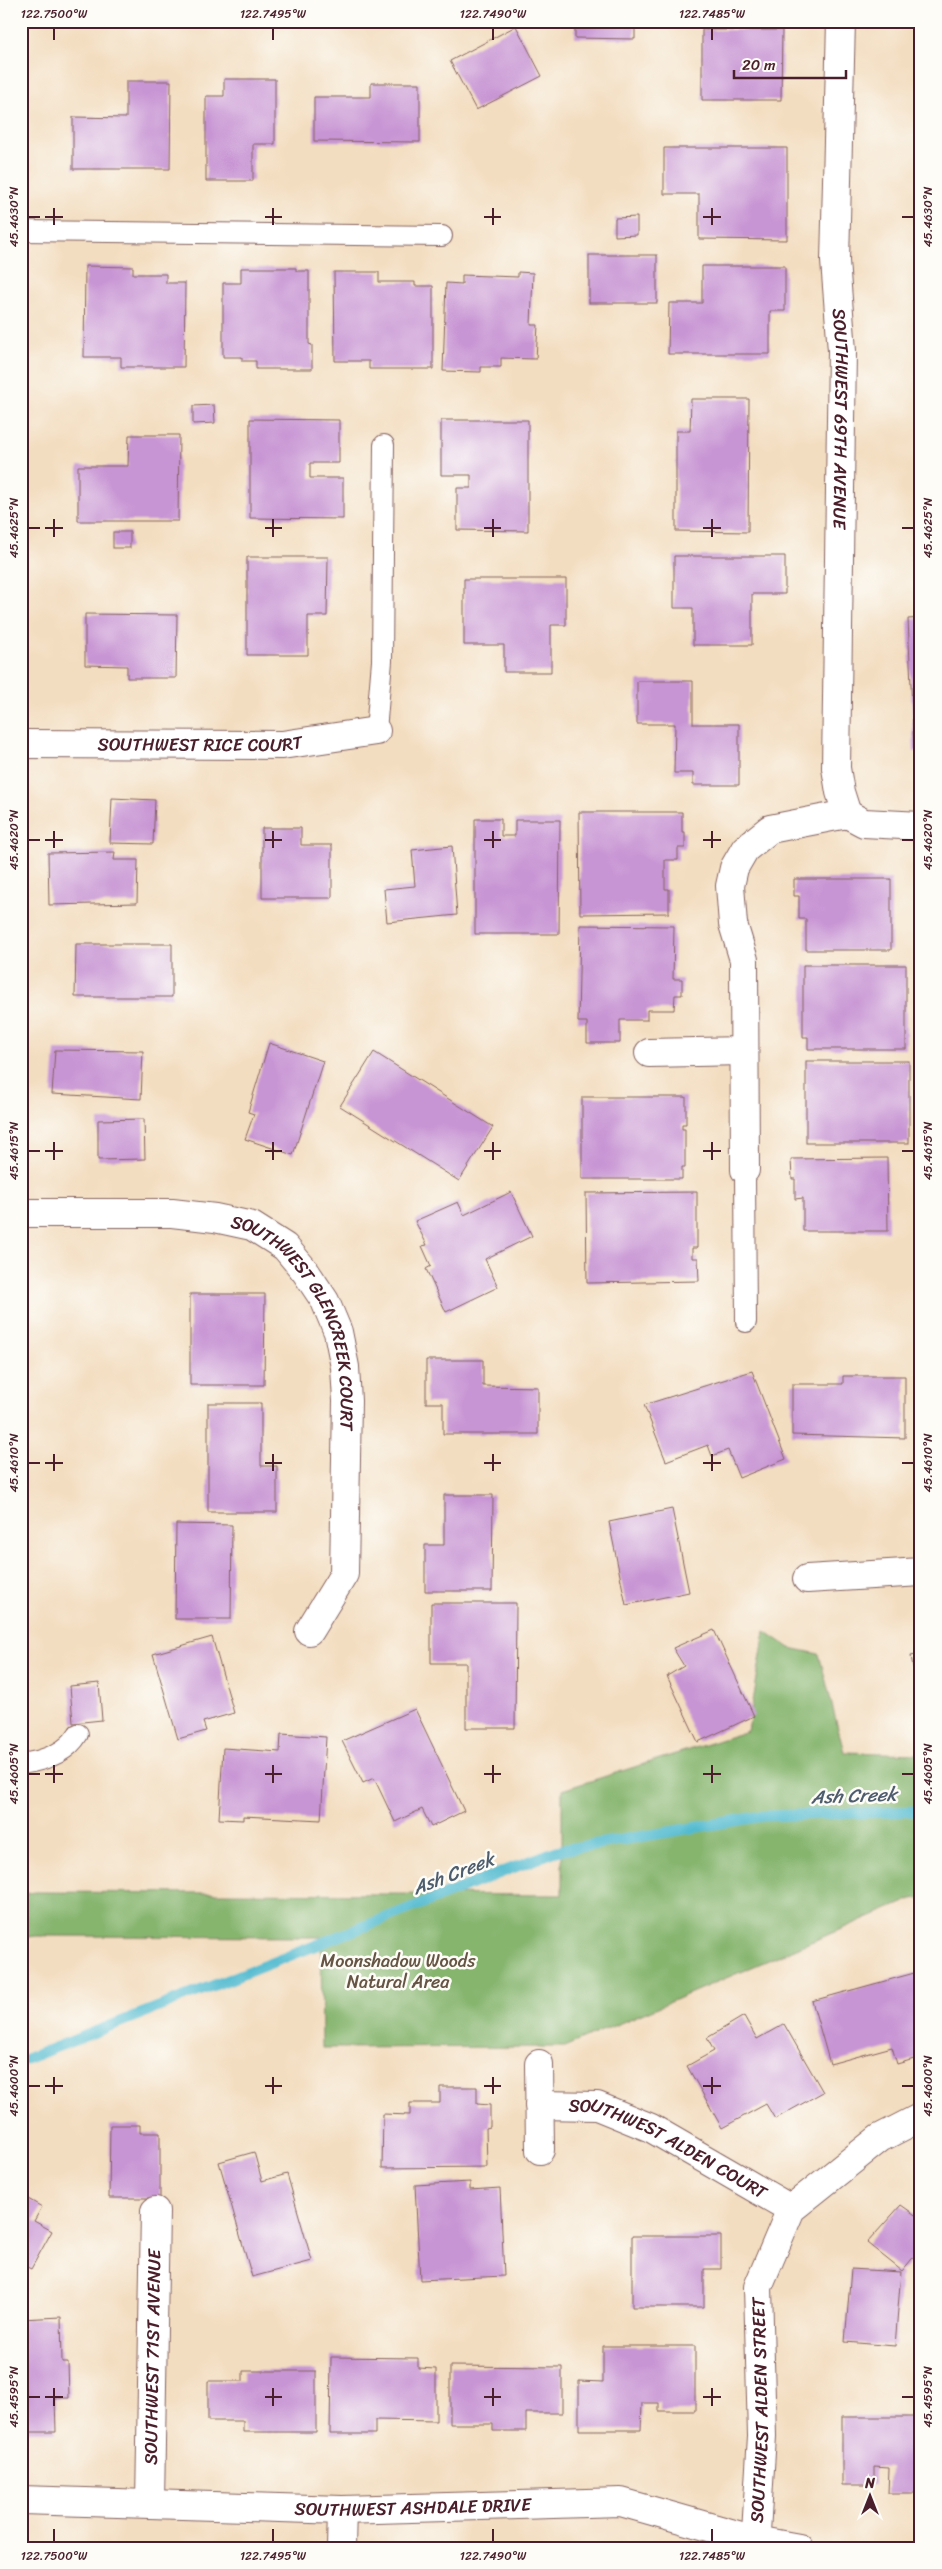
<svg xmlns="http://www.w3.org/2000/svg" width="942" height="2569" font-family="Sriracha,sans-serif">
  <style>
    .forest { fill: #86b56e; stroke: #686a4c }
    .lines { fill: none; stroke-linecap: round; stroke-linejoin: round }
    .stream { stroke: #53bbd0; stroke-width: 11 }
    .building { fill: #c895d4 }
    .service-casing { stroke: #85625f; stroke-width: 22 }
    .minor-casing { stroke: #85625f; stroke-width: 30 }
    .service { stroke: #fff; stroke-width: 20 }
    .minor { stroke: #fff; stroke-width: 28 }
    .ticks { fill: none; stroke: #4a1f2b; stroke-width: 2 }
    .labels { text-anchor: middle; stroke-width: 5; stroke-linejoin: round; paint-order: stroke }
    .street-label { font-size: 18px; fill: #4a1f2b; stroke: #fdfcf7 }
    .park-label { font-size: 18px; fill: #654; stroke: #fdfcf7 }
    .water-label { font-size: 19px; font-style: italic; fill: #4e5d6d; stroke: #fdfcf7 }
    .neatline { fill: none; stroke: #4a1f2b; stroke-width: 2 }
    .ticks-label { font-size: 12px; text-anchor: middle; fill: #4a1f2b }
  </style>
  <rect width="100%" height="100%" fill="#fdfcf7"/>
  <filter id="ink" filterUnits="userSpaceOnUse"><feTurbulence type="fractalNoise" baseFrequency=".02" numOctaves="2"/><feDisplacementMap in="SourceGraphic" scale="10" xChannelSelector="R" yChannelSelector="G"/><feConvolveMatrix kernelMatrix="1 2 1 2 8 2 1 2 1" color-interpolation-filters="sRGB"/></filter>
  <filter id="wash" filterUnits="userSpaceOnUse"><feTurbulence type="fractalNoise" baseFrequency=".0096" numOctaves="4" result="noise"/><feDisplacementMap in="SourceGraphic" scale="20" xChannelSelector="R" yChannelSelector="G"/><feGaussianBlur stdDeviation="1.12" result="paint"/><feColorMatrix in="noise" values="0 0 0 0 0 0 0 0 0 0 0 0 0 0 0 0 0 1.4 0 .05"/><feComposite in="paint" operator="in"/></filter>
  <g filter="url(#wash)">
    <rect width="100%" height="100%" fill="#f3ddc0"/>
    <!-- forest -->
    <path class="forest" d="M765,1631l25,17 29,6 25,98 77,2v144l-9,1 -348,148 -242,1 -1,-111 -285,-1 -15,2v-44l15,-2 526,3v-105l186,-59z"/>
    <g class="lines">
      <!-- stream -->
      <path class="stream" d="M21,2061l535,-210 207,-35 158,-5"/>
    </g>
    <g id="blocks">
      <!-- building -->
      <g class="building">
        <path d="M575,21h60v18l-60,-1z"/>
        <path d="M516,26l26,50 -66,34 -26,-49z"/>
        <path d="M702,30h80l-1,70h-79z"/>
        <path d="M224,79h51v65h-22v37h-47v-85h18z"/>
        <path d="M126,81h45l-1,88h-97v-52l53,1z"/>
        <path d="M371,83h49v59l-106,-1v-44h57z"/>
        <path d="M664,148h123v92l-88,-1v-45h-35z"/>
        <path d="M637,217v18l-22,1v-18z"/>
        <rect x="589" y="255" width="68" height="48"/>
        <path d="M85,266l48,1v7h33v9h19l-1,84h-63v-10h-37z"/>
        <path d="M702,266h83v45h-15v43h-102l1,-51h33z"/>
        <path d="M241,268h55v3h13v73l3,1v24h-56v-8h-14v-4h-19v-74h18z"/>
        <path d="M334,272h45v10h36v4h18v83h-64v-8h-34z"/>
        <path d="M518,272l15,1 -2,52h7l-2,34 -35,-1v9h-20v5l-38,-1 3,-88 16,1v-9l56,2z"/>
        <path d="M691,399h58l-1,133 -72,-1v-100h14z"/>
        <path d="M214,405l1,18 -22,1v-18z"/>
        <path d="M250,419l89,1v43h-29v15h33v41l-93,-1z"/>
        <path d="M441,420h87v111l-71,-1v-42h14v-13h-30z"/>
        <path d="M129,435h50l-1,86h-100v-55h50z"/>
        <rect x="113" y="532" width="17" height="16"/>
        <path d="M674,556h111v38h-33v51h-59v-37h-19z"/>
        <path d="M247,557h81l-1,59h-19v39h-61z"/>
        <path d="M464,579h102v46h-15v47h-47v-27h-40z"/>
        <path d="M85,614l92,1 -1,63h-49v-12l-42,-1z"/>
        <path d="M921,618v133l-7,1 -6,-133z"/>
        <path d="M637,681h56v43h46v61h-46v-12h-19l1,-49h-38z"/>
        <path d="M112,798l43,2 -2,44 -43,-1z"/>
        <path d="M579,812h103v20h3v16h-7v12h-13v29h4v24l-89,1z"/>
        <path d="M475,819h26v17h14v-16h45l-1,114h-84z"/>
        <path d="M262,828h39v17h31v53h-70z"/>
        <path d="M452,846l5,69 -70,7 -3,-33 31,-3 -3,-36z"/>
        <path d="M115,852l-1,8h24l-1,43 -88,2 -1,-52z"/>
        <path d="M794,879h97v71h-85v-31h-7v-23h-5z"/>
        <path d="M580,925l94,1 -1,53h9v16h-7l-1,15h-27v10h-27v23h-33v-21h-9z"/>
        <path d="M76,944h96v53h-97z"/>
        <path d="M803,965h103v84h-98v-12h-5z"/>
        <path d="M269,1043l54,18 -30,94 -48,-16 9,-25 -6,-2z"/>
        <path d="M55,1050l88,1 -2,48 -89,-5z"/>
        <path d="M374,1052l119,75 -34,54 -119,-75z"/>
        <rect x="806" y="1061" width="103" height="82"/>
        <path d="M582,1097h104v27h-4v5h3v38h-3v12h-100z"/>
        <path d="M144,1119l1,40 -47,1v-40z"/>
        <path d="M887,1158l1,73h-85v-33l-8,1v-20h-3l-1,-20z"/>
        <path d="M511,1192l21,44 -47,23 13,28 -52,25 -20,-43 5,-3 -9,-20 5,-1 -12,-24 43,-19 6,13z"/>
        <path d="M697,1192v56h-5v10h6l1,23 -112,2 -1,-90z"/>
        <path d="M190,1294h75l-1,91h-74z"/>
        <path d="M426,1360h57v26l55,1v47h-95v-31h-17z"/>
        <path d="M752,1371l34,88 -47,19 -11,-28 -16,6 -4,-11 -42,16 -22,-56z"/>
        <path d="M843,1376h62v62l-113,-3v-51h51z"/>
        <path d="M208,1403h53v63h16v46h-69z"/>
        <path d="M444,1495h49l-1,96h-67v-46h19z"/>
        <path d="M672,1509l17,83 -63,13 -17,-83z"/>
        <path d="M176,1524l56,1 -1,94h-56z"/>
        <path d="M431,1603h85l-1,125h-49v-65h-35z"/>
        <path d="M714,1630l40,86 -56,26 -31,-66 17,-10 -11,-18z"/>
        <path d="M212,1637l22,76 -31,9 3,9 -28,8 -25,-85z"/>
        <path d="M921,1654v49h-1l-9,-47z"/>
        <path d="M99,1683l3,37 -29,3 -3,-37z"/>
        <path d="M415,1709l49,102 -33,16 -9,-18 -27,13 -21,-44 -11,5 -21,-42z"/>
        <path d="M281,1734l45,3 -5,83 -78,-4v4l-24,-1 4,-71 57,4z"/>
        <path d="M918,1972l3,10v75l-24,7 -5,-17 -62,17 -18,-63z"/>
        <path d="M744,2016l13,23 27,-15 39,68 -48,27 -9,-15 -44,24 -35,-62 27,-15 -7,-13z"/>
        <path d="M440,2087h37v17l13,1v22l-4,1 1,39 -105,1 1,-54 27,1v-12h30z"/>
        <path d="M110,2125h30v8h20v65h-51z"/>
        <path d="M254,2152l8,29 25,-7 25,87 -60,16 -33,-115z"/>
        <path d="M470,2182v8l30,-2 4,88 -84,4 -5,-95z"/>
        <path d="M21,2195l21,12 -8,14 18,10 -21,38 -10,-5z"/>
        <path d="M901,2205l20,14v29l-19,23 -35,-28z"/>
        <path d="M632,2236h89v33h-17v38h-72z"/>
        <path d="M851,2269l50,3 -6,74 -50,-4z"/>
        <path d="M61,2317l1,45h6l1,36h-14l1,34h-35v-113z"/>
        <path d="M603,2346h92v65h-36v-8h-17l-1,27h-62v-49l24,1z"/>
        <path d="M331,2357l87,1v10l18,1v52l-61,-1v14h-45z"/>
        <path d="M450,2366l112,1v46h-36v18h-33v-7h-43z"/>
        <path d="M243,2371h73v61h-73v-11h-35v-40h35z"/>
        <path d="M842,2417h79v76h-33l1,-25 -15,-1v18h-32z"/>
      </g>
    </g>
  </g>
  <g filter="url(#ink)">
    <use href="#blocks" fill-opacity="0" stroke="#85625f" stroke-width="1"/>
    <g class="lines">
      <defs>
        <g id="service">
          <path d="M21,231l421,5"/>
          <path d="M376,731l6,-70 2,-216"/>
          <path d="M745,1170l1,152"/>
          <path d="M21,1764c22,-3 46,-11 57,-30"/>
        </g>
        <g id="minor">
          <path id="s1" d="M841,21l-6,240 7,90 -6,417 4,24 7,22"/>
          <path id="s2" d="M21,744l261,1 94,-14"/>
          <path d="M847,814l17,9 57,3"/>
          <path d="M649,1053l94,-2"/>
          <path d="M745,1170l-1,-210 -11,-36 -3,-38 4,-18 11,-19 25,-20 77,-15"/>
          <path id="s3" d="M21,1213h151l43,5 37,8 33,21 20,24 20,30 13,31 7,35 2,34 -3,173 -35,57"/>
          <path d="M807,1579l114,-7"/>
          <path d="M539,2064l1,86"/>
          <path id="s4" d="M539,2105l58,1 54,22 140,81"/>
          <path id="s5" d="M21,2500l321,10 279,-8 134,38 44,8"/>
          <path id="s6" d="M150,2502l5,-291"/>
          <path d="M341,2548l1,-38"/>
          <path id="s7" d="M755,2548l7,-112 -4,-149 33,-78 89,-71 41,-21"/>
        </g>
      </defs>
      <!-- service casing -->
      <use href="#service" class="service-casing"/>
      <!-- minor casing -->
      <use href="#minor" class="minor-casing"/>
      <!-- service -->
      <use href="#service" class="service"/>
      <!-- minor -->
      <use href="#minor" class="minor"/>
    </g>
  </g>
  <!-- ticks -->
  <path class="ticks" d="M54,28v12M273,28v12M493,28v12M712,28v12M54,208v17M273,208v17M493,208v17M712,208v17M28,217h12M45,217h18M265,217h17M484,217h17M703,217h18M902,217h12M54,519v18M273,519v18M493,519v18M712,519v18M28,528h12M45,528h18M265,528h17M484,528h17M703,528h18M902,528h12M54,831v17M273,831v17M493,831v17M712,831v17M28,840h12M45,840h18M265,840h17M484,840h17M703,840h18M902,840h12M54,1142v18M273,1142v18M493,1142v18M712,1142v18M28,1151h12M45,1151h18M265,1151h17M484,1151h17M703,1151h18M902,1151h12M54,1454v17M273,1454v17M493,1454v17M712,1454v17M28,1463h12M45,1463h18M265,1463h17M484,1463h17M703,1463h18M902,1463h12M54,1765v18M273,1765v18M493,1765v18M712,1765v18M28,1774h12M45,1774h18M265,1774h17M484,1774h17M703,1774h18M902,1774h12M54,2077v17M273,2077v17M493,2077v17M712,2077v17M28,2086h12M45,2086h18M265,2086h17M484,2086h17M703,2086h18M902,2086h12M54,2388v18M273,2388v18M493,2388v18M712,2388v18M28,2397h12M45,2397h18M265,2397h17M484,2397h17M703,2397h18M902,2397h12M54,2529v13M273,2529v13M493,2529v13M712,2529v13"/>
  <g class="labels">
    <!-- street labels -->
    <g class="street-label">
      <text dy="6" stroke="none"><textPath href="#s1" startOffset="398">SOUTHWEST 69TH AVENUE</textPath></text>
      <text dy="6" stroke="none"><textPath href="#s2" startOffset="179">SOUTHWEST RICE COURT</textPath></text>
      <text dy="6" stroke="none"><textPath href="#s3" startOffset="341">SOUTHWEST GLENCREEK COURT</textPath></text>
      <text dy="6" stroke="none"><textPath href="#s4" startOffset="139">SOUTHWEST ALDEN COURT</textPath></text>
      <text dy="6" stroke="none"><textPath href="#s6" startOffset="145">SOUTHWEST 71ST AVENUE</textPath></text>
      <text dy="6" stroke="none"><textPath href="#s7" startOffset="138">SOUTHWEST ALDEN STREET</textPath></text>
      <text dy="6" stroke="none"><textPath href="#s5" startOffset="392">SOUTHWEST ASHDALE DRIVE</textPath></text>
    </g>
    <!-- park labels -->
    <g class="park-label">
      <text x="398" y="1967">Moonshadow Woods<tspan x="398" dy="21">Natural Area</tspan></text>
    </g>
    <!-- water labels -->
    <g class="water-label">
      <text transform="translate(854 1795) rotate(-2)" y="7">Ash Creek</text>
      <text transform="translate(453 1873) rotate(-21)" y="7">Ash Creek</text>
    </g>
  </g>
  <!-- margin -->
  <rect width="942" height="2569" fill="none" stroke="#fdfcf7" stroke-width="55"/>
  <!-- north arrow -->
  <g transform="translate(870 2496)" stroke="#fdfcf7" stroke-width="4" paint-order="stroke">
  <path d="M0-4L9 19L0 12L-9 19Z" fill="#4a1f2b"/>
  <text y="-8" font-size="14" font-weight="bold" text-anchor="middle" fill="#4a1f2b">N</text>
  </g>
  <!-- scale -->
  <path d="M734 70v8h112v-8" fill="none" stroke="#4a1f2b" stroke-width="2.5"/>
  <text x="742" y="70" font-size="15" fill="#4a1f2b" stroke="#fdfcf7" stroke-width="4" paint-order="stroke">20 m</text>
  <rect x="28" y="28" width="886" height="2514" class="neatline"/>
  <g class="ticks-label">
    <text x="54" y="18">122.7500°W</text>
    <text x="273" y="18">122.7495°W</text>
    <text x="493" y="18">122.7490°W</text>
    <text x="712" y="18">122.7485°W</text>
    <text transform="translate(14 217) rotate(-90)" y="4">45.4630°N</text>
    <text transform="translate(928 217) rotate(-90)" y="4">45.4630°N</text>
    <text transform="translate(14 528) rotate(-90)" y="4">45.4625°N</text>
    <text transform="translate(928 528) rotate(-90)" y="4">45.4625°N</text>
    <text transform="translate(14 840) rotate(-90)" y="4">45.4620°N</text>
    <text transform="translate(928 840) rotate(-90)" y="4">45.4620°N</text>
    <text transform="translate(14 1151) rotate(-90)" y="4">45.4615°N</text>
    <text transform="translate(928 1151) rotate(-90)" y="4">45.4615°N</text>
    <text transform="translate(14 1463) rotate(-90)" y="4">45.4610°N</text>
    <text transform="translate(928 1463) rotate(-90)" y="4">45.4610°N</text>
    <text transform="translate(14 1774) rotate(-90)" y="4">45.4605°N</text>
    <text transform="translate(928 1774) rotate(-90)" y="4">45.4605°N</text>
    <text transform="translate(14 2086) rotate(-90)" y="4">45.4600°N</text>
    <text transform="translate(928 2086) rotate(-90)" y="4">45.4600°N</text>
    <text transform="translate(14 2397) rotate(-90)" y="4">45.4595°N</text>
    <text transform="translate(928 2397) rotate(-90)" y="4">45.4595°N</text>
    <text x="54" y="2560">122.7500°W</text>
    <text x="273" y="2560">122.7495°W</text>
    <text x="493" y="2560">122.7490°W</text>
    <text x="712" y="2560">122.7485°W</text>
  </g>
</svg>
